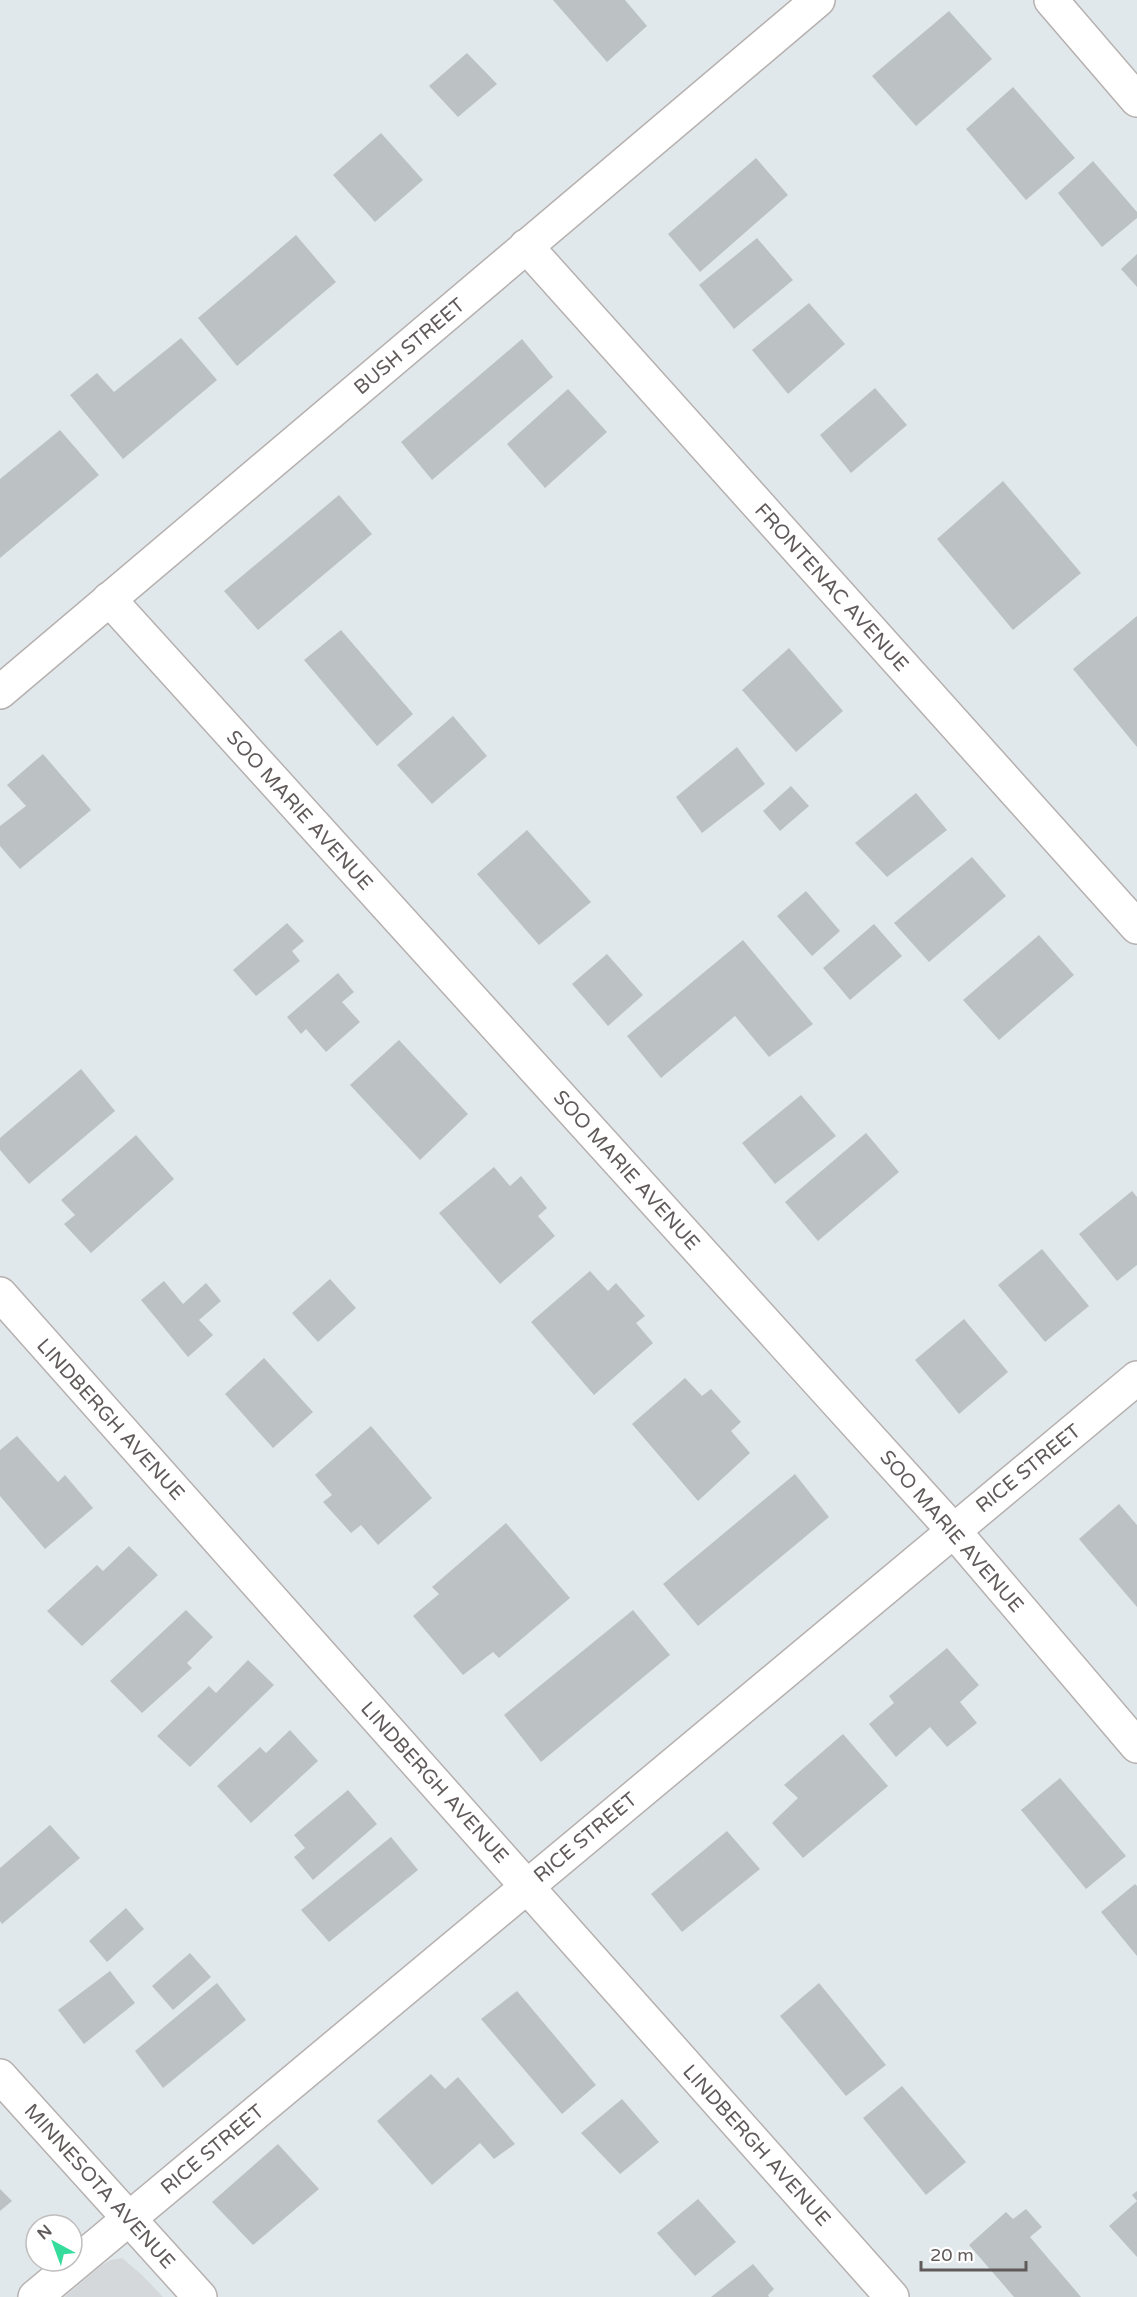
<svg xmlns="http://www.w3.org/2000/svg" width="1137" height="2297" font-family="'Varela Round',sans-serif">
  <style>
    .industrial { fill: #d4d8da }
    .building { fill: #bcc2c4 }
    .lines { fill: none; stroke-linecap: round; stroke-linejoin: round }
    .minor-casing { stroke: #b6b0af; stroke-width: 36 }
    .minor { stroke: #fff; stroke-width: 33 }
    .labels { text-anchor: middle; stroke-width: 4.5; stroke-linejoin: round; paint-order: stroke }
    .street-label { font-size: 20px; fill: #615a5a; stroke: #fff }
  </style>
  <rect width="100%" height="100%" fill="#e1e8ec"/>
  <!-- industrial -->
  <path class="industrial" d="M122,2258l20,17 21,22h-99l38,-32 9,-5z"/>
  <!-- building -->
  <g class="building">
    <path d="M553,0h72l22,26 -40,36z"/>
    <path d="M949,11l43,48 -76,67 -44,-50z"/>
    <path d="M467,53l30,31 -39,33 -29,-31z"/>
    <path d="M1013,87l62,71 -49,42 -60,-71z"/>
    <path d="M381,133l42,47 -48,42 -42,-47z"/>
    <path d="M756,158l32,37 -88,77 -32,-38z"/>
    <path d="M1093,161l44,51v6l-35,29 -44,-54z"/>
    <path d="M296,235l40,47 -99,84 -39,-48z"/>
    <path d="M757,238l36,42 -59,49 -35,-44z"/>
    <path d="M1137,254v33l-16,-18z"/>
    <path d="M809,303l36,41 -57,50 -36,-44z"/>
    <path d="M181,338l36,42 -94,79 -53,-64 27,-22 17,19z"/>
    <path d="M522,339l31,38 -121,103 -31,-38z"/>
    <path d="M875,388l32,37 -56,48 -31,-38z"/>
    <path d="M568,389l39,43 -62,56 -38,-44z"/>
    <path d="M60,430l39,45 -99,83v-79z"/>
    <path d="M1003,481l78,92 -68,57 -76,-91z"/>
    <path d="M339,495l33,39 -114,96 -34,-39z"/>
    <path d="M1137,616v131l-64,-78z"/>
    <path d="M341,630l72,84 -36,32 -73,-86z"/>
    <path d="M789,648l54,63 -47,41 -54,-62z"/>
    <path d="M453,716l34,40 -55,48 -35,-39z"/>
    <path d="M737,747l28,37 -63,49 -26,-36z"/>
    <path d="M43,754l48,56 -71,59 -20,-23v-20l26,-20 -19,-21z"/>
    <path d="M791,786l18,20 -29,25 -17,-20z"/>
    <path d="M916,793l31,37 -60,47 -32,-34z"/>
    <path d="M527,830l64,72 -52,43 -62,-71z"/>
    <path d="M972,857l34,39 -77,66 -35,-39z"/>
    <path d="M806,891l34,40 -28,25 -35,-40z"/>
    <path d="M287,923l17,18 -12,10 8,10 -44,35 -23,-26z"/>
    <path d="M874,924l28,32 -52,44 -27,-32z"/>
    <path d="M1039,935l35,40 -75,65 -36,-40z"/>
    <path d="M743,940l70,84 -44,33 -34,-41 -74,62 -34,-42z"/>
    <path d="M607,954l36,41 -35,31 -36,-42z"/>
    <path d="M338,973l16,19 -12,10 18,20 -34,30 -20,-23 -5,5 -14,-17z"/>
    <path d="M399,1040l69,74 -48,46 -70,-75z"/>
    <path d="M81,1069l34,42 -86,73 -29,-34v-12z"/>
    <path d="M801,1095l35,41 -61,48 -33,-41z"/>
    <path d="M866,1133l33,39 -81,69 -33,-39z"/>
    <path d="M136,1135l38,44 -83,74 -27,-29 11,-9 -14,-15z"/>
    <path d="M494,1167l16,19 11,-10 26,32 -9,8 17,20 -55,48 -61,-71z"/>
    <path d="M1132,1191l5,6v68l-20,16 -38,-47z"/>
    <path d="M1042,1249l47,57 -44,36 -47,-57z"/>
    <path d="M590,1271l18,20 8,-8 29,33 -9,7 17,20 -59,52 -63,-73z"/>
    <path d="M330,1279l26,29 -38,34 -26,-29z"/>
    <path d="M164,1281l19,23 23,-21 15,18 -22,19 14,15 -25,22 -47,-57z"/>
    <path d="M964,1319l44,53 -49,42 -44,-54z"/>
    <path d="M264,1358l49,54 -40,36 -48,-54z"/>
    <path d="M685,1378l17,18 9,-7 30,33 -10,9 19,22 -52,48 -66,-77z"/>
    <path d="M371,1426l61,72 -54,47 -17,-20 -10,8 -28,-31 9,-7 -17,-20z"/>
    <path d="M17,1436l41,46 7,-7 28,33 -48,41 -45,-53v-46z"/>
    <path d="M795,1474l34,43 -131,109 -35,-42z"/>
    <path d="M1119,1504l18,21v82l-58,-68z"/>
    <path d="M506,1523l64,75 -71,60 -6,-6 -30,23 -50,-59 26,-22 -7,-7z"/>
    <path d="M129,1546l29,29 -76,71 -35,-35 50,-46 6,6z"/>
    <path d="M186,1610l27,27 -26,26 5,5 -50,45 -32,-32z"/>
    <path d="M633,1610l37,45 -129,107 -37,-47z"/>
    <path d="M947,1648l32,37 -19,17 17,21 -30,24 -17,-20 -34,30 -27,-33 25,-21 -5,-7z"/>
    <path d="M248,1660l26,25 -84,82 -33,-31 52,-50 7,7z"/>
    <path d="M290,1730l28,31 -67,62 -34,-37 43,-39 6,6z"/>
    <path d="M843,1734l45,52 -85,72 -31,-35 26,-25 -14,-13z"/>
    <path d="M1060,1778l66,78 -40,33 -65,-79z"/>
    <path d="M348,1790l29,34 -64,56 -19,-23 11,-9 -11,-13z"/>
    <path d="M50,1825l30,33 -78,66 -2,-3v-53z"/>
    <path d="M727,1831l33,38 -78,63 -31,-38z"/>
    <path d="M391,1837l27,33 -89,72 -28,-32z"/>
    <path d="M1135,1884l2,2v70l-36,-44z"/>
    <path d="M126,1908l18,21 -37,33 -18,-21z"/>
    <path d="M190,1953l21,24 -38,33 -21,-24z"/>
    <path d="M110,1971l25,32 -51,41 -26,-34z"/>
    <path d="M217,1983l29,37 -83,68 -28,-37z"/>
    <path d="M819,1983l67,82 -40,31 -66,-80z"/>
    <path d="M517,1991l79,94 -34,29 -81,-95z"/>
    <path d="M431,2074l14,15 13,-12 57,67 -21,15 -14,-16 -48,42 -55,-64z"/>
    <path d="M902,2086l64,76 -40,33 -63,-77z"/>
    <path d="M622,2099l37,43 -39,32 -39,-41z"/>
    <path d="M278,2144l41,45 -66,56 -41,-43z"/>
    <path d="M0,2189l12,12 -12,10z"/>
    <path d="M1137,2191v66l-28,-31 28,-25 -5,-6z"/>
    <path d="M698,2199l38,43 -41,34 -38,-43z"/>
    <path d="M1026,2209l16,18 -12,10 51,60h-67l-45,-52 37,-33 7,7z"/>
    <path d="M753,2264l21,25 -6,6 1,2h-58z"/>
  </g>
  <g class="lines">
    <defs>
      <g id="minor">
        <path d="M1051,0l86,100"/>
        <path d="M526,246l611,681"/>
        <path d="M109,599l844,931 184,216"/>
        <path d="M0,692l818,-692"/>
        <path d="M0,1294l892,1003"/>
        <path d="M0,2076l200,221"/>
        <path d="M35,2297l1102,-919"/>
      </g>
    </defs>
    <!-- minor casing -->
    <use href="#minor" class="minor-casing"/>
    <!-- minor -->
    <use href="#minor" class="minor"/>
  </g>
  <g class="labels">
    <!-- street labels -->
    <g class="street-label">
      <text transform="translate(409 346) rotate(-40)" y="7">BUSH STREET</text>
      <text transform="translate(832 587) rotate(48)" y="7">FRONTENAC AVENUE</text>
      <text transform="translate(300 810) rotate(48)" y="7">SOO MARIE AVENUE</text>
      <text transform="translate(627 1170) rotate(48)" y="7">SOO MARIE AVENUE</text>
      <text transform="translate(111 1419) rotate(48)" y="7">LINDBERGH AVENUE</text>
      <text transform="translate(1028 1468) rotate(-39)" y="7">RICE STREET</text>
      <text transform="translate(952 1531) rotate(49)" y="7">SOO MARIE AVENUE</text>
      <text transform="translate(435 1782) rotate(48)" y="7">LINDBERGH AVENUE</text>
      <text transform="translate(585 1837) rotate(-40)" y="7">RICE STREET</text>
      <text transform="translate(757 2145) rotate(48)" y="7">LINDBERGH AVENUE</text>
      <text transform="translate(212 2149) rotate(-40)" y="7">RICE STREET</text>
      <text transform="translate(100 2186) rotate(48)" y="7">MINNESOTA AVENUE</text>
    </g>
  </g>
  <!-- north arrow -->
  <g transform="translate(54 2243) rotate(319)"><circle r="28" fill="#ffffff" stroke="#c0bdbd" stroke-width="1.5"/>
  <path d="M0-4.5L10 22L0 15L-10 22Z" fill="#36dc9b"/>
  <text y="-9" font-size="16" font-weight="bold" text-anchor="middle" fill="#615a5a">N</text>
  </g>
  <!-- scale -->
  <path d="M921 2261v9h105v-9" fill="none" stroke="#615a5a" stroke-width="3"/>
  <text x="930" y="2261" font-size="18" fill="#615a5a" stroke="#ffffff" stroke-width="4.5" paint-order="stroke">20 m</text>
</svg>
